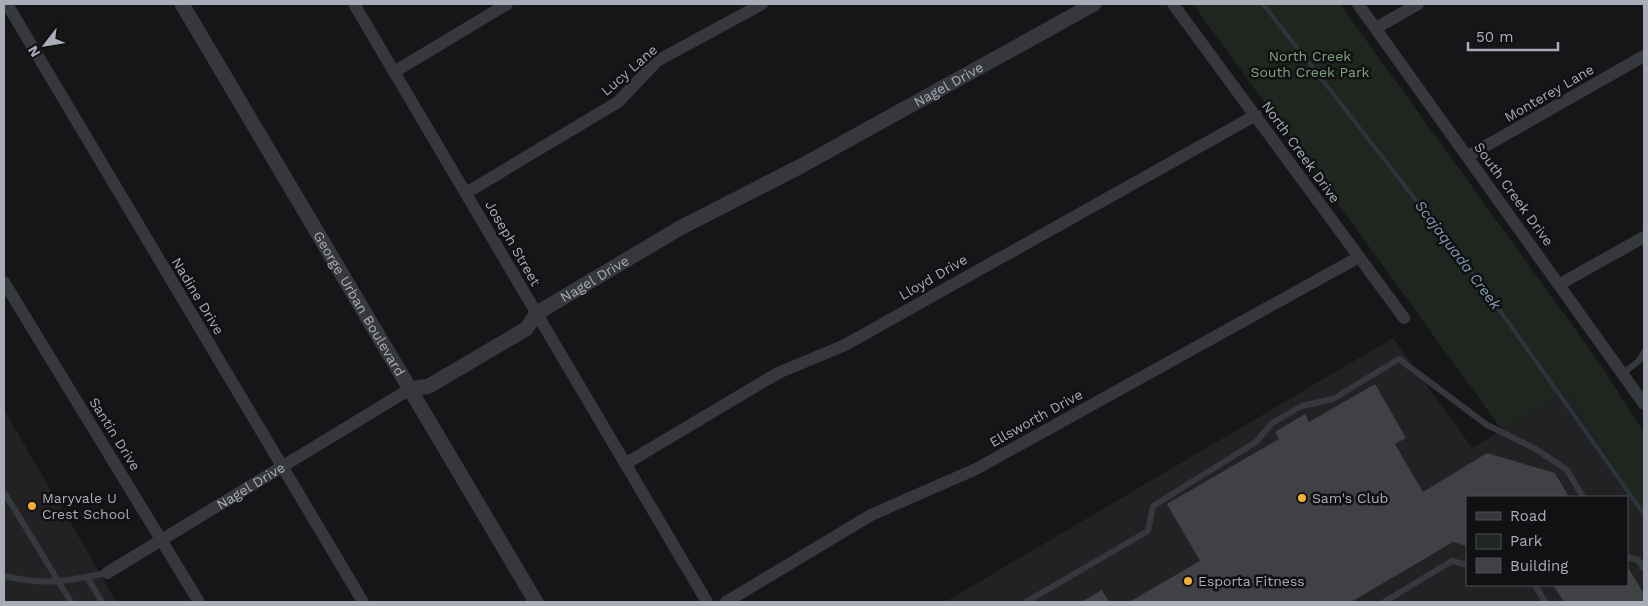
<svg xmlns="http://www.w3.org/2000/svg" width="1648" height="606" font-family="'Work Sans',sans-serif">
  <style>
    .built { fill: #222225; fill-rule: evenodd }
    .green { fill: #1e261f }
    .lines { fill: none; stroke-linecap: round; stroke-linejoin: round }
    .stream { stroke: #2c353c; stroke-width: 4 }
    .building { fill: #404145 }
    .service { stroke: #37383d; stroke-width: 6 }
    .minor { stroke: #37383d; stroke-width: 12 }
    .tertiary { stroke: #37383d; stroke-width: 15 }
    .poi-dot { fill: #f2b134; stroke: #111113; stroke-width: 2 }
    .labels { text-anchor: middle; stroke-width: 5; stroke-linejoin: round; paint-order: stroke }
    .park-label { font-size: 14px; fill: #7fa381; stroke: #111113 }
    .street-label { font-size: 14px; fill: #a8adb8; stroke: #111113 }
    .poi-label { font-size: 14px; fill: #a8adb8; stroke: #111113; text-anchor: start }
    .water-label { font-size: 15px; font-style: italic; fill: #7f9bb3; stroke: #111113 }
  </style>
  <rect width="100%" height="100%" fill="#161618"/>
  <!-- built -->
  <g class="built">
    <path d="M1393,338l79,110 96,-58 76,128v84h-699zM1467,497h160v88h-160z"/>
    <path d="M4,410l113,192h-113z"/>
  </g>
  <!-- green -->
  <path class="green" d="M1193,4h147l261,361 43,68v85l-76,-128 -66,40z"/>
  <g class="lines">
    <!-- stream -->
    <path class="stream" d="M1263,4l216,277 165,233"/>
  </g>
  <!-- building -->
  <g class="building">
    <path d="M1375,384l31,54 -11,6 28,48 64,-39 68,20 14,24h-102v49l-14,-4 -102,60h-222l71,-41 -33,-57 112,-65 -4,-7 30,-18 4,8z"/>
    <path d="M1629,569l15,25v8h-80l-11,-17h74v-15z"/>
    <path d="M1102,590l7,12h-28z"/>
  </g>
  <g class="lines">
    <!-- service -->
    <g class="service">
      <path d="M1623,373l16,-12 5,-9"/>
      <path d="M4,492l67,110"/>
      <path d="M1627,557l11,3 6,9"/>
      <path d="M4,576c41,10 63,5 103,-3"/>
      <path d="M87,577l15,25"/>
      <path d="M1535,585l10,17"/>
      <path d="M1026,602l122,-71 5,-25 103,-64 16,-19 30,-17 31,-7 66,-40 88,66 49,24 31,21 16,27"/>
      <path d="M1384,602l68,-41 15,4"/>
    </g>
    <!-- minor -->
    <g class="minor">
      <path d="M7,4l356,598"/>
      <path d="M354,4l353,598"/>
      <path d="M1173,4l231,314"/>
      <path d="M1358,4l286,400"/>
      <path d="M1376,28l42,-24"/>
      <path d="M394,72l113,-68"/>
      <path d="M1468,156l176,-100"/>
      <path d="M466,193l152,-91 39,-41 105,-57"/>
      <path d="M4,282l195,320"/>
      <path d="M1560,284l84,-47"/>
      <path d="M625,464l153,-91 67,-28 411,-230"/>
      <path id="s1" d="M107,573l303,-184"/>
      <path d="M726,602l145,-87 105,-46 383,-212"/>
    </g>
    <!-- tertiary -->
    <g class="tertiary">
      <path id="s2" d="M182,4l354,598"/>
      <path id="s3" d="M410,389l19,-3 97,-57 11,-16 143,-85 121,-62 293,-162"/>
    </g>
  </g>
  <!-- markers -->
  <g class="poi-dot">
    <circle cx="1302" cy="498" r="5"/>
    <circle cx="32" cy="506" r="5"/>
    <circle cx="1188" cy="581" r="5"/>
  </g>
  <g class="labels">
    <!-- park labels -->
    <g class="park-label">
      <text x="1310" y="61">North Creek<tspan x="1310" dy="16">South Creek Park</tspan></text>
    </g>
    <!-- street labels -->
    <g class="street-label">
      <text transform="translate(629 70) rotate(-41)" y="5">Lucy Lane</text>
      <text dy="5" stroke="none"><textPath href="#s3" startOffset="622">Nagel Drive</textPath></text>
      <text transform="translate(1549 93) rotate(-30)" y="5">Monterey Lane</text>
      <text transform="translate(1301 152) rotate(54)" y="5">North Creek Drive</text>
      <text transform="translate(1514 194) rotate(54)" y="5">South Creek Drive</text>
      <text transform="translate(513 243) rotate(60)" y="5">Joseph Street</text>
      <text transform="translate(933 277) rotate(-30)" y="5">Lloyd Drive</text>
      <text dy="5" stroke="none"><textPath href="#s3" startOffset="218">Nagel Drive</textPath></text>
      <text transform="translate(198 296) rotate(59)" y="5">Nadine Drive</text>
      <text dy="5" stroke="none"><textPath href="#s2" startOffset="348">George Urban Boulevard</textPath></text>
      <text transform="translate(1036 418) rotate(-29)" y="5">Ellsworth Drive</text>
      <text transform="translate(115 434) rotate(58)" y="5">Santin Drive</text>
      <text dy="5" stroke="none"><textPath href="#s1" startOffset="168">Nagel Drive</textPath></text>
    </g>
    <!-- poi labels -->
    <g class="poi-label">
      <text x="42" y="503">Maryvale U<tspan x="42" dy="16">Crest School</tspan></text>
      <text x="1312" y="503">Sam's Club</text>
      <text x="1198" y="586">Esporta Fitness</text>
    </g>
    <!-- water labels -->
    <g class="water-label">
      <text transform="translate(1458 255) rotate(53)" y="5">Scajaquada Creek</text>
    </g>
  </g>
  <!-- border -->
  <rect width="1648" height="606" fill="none" stroke="#a8adb8" stroke-width="10"/>
  <!-- legend -->
  <rect x="1466" y="496" width="162" height="90" fill="#111113" stroke="#4d4f55"/>
  <rect x="1476" y="512" width="25" height="8" fill="#37383d" stroke="#4d4f55"/>
  <text x="1510" y="521" font-size="15" fill="#a8adb8">Road</text>
  <rect x="1476" y="534" width="25" height="15" fill="#1e261f" stroke="#4d4f55"/>
  <text x="1510" y="546" font-size="15" fill="#a8adb8">Park</text>
  <rect x="1476" y="558" width="25" height="15" fill="#404145" stroke="#4d4f55"/>
  <text x="1510" y="571" font-size="15" fill="#a8adb8">Building</text>
  <!-- north arrow -->
  <g transform="translate(45 45) rotate(239)" stroke="#111113" stroke-width="4" paint-order="stroke">
  <path d="M0-4L9 19L0 12L-9 19Z" fill="#a8adb8"/>
  <text y="-8" font-size="14" font-weight="bold" text-anchor="middle" fill="#a8adb8">N</text>
  </g>
  <!-- scale -->
  <path d="M1468 42v8h90v-8" fill="none" stroke="#a8adb8" stroke-width="2.5"/>
  <text x="1476" y="42" font-size="15" fill="#a8adb8" stroke="#111113" stroke-width="4" paint-order="stroke">50 m</text>
</svg>
